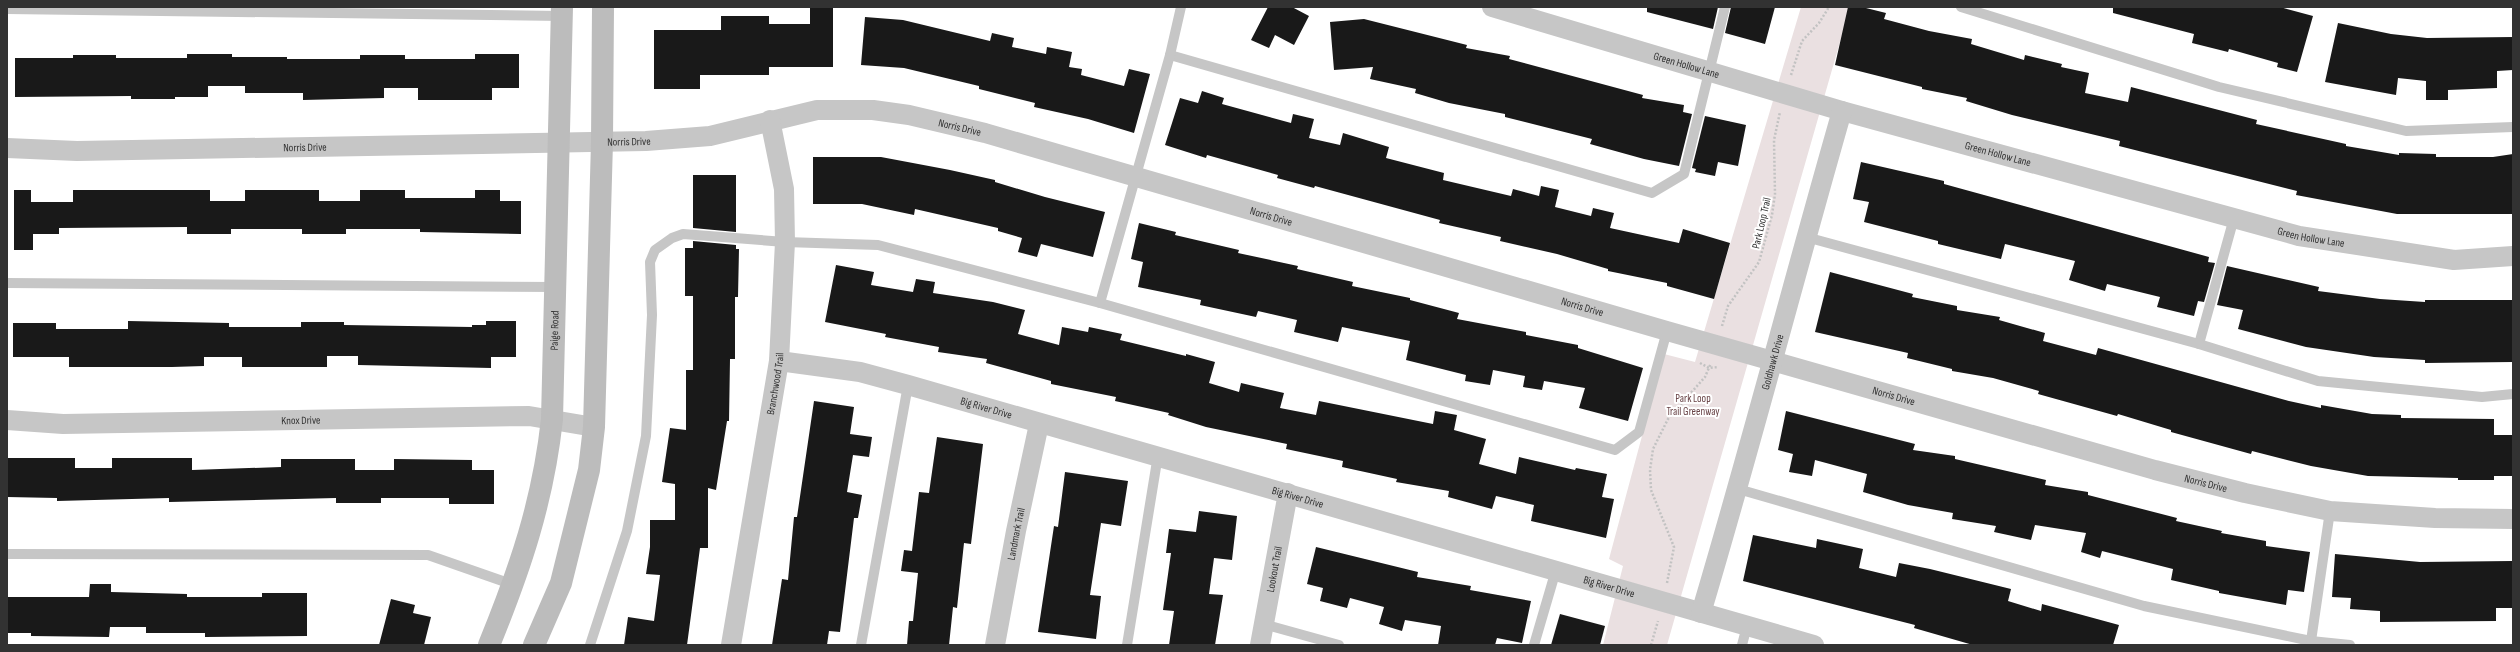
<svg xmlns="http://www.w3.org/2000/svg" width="2520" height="652" font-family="'Sofia Sans Condensed',sans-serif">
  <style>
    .green { fill: #eae0e1 }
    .building { fill: #191919 }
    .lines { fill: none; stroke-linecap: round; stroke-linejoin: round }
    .path { stroke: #c2c2c2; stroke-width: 2.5; stroke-dasharray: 2 2; stroke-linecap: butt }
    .service { stroke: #c6c6c6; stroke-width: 10 }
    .minor { stroke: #c6c6c6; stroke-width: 20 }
    .secondary { stroke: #bcbcbc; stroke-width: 22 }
    .labels { text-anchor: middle; stroke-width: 4; stroke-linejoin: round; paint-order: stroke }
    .street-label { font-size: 11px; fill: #323232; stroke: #fff }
    .park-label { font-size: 11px; fill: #694447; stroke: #fff }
  </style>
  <rect width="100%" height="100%" fill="#fff"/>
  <!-- green -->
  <path class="green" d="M1801,7h49l-183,638h-64l20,-79 -14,-7 55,-205 31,8z"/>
  <!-- building -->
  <g class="building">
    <path d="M810,7h23v60h-64v8h-69v14h-46v-59h67v-14h48v8h41z"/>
    <path d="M1268,7h24l17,9 -15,29 -19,-10 -6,13 -18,-8z"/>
    <path d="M1647,7h71l-5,22 -66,-17z"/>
    <path d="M1731,7h44l-10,37 -40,-11z"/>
    <path d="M1848,7h14l24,6 -2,6 45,12 43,8 -1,5 53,16 1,-5 37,9 -1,3 28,6 -4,20 43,9 3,-15 126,33 -1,4 90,20v2l53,9v-2l37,1v3h57l20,-3v60h-116l-101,-19 1,-4 -178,-45 1,-5 -108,-26 -46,-14 1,-3 -45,-9v-2l-87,-22z"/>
    <path d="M2113,7h167l33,9 -16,56 -20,-5 1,-4 -49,-14 -1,3 -36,-9 2,-9 -81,-21z"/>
    <path d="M865,17l38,3 87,21 2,-8 22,5 -2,9 34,7 1,-7 25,5 -3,15 13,2 -1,6 43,11 5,-17 21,5 -16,59 -46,-14 -54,-12 1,-4 -56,-14v-3l-75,-18 -43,-3z"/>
    <path d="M1364,19l103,26 -1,3 44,8 -1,3 134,36 -1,3 42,7 -1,7 9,2 -13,52 -35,-7 -54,-15 2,-5 -87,-22v-3l-56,-11 -34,-10 1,-4 -46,-10 3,-12 -39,3 -4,-48z"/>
    <path d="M2338,23l53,11 36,4 86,-1v33l-16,1v17l-49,2v10h-22v-19l-28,-3 -2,17 -71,-13z"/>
    <path d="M187,54h45v3h55v2h73v-4h45v4h70v-5h44v34h-27v12h-74v-12h-34v10l-81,2v-7h-58v-7h-37v11h-33v2h-44v-3l-116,1v-39h58v-3h43v3h71z"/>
    <path d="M1202,91l22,7 -2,6 69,19 2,-9 21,5 -5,19 31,7 3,-12 46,14 -3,11 58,15 -1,7 68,16 2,-7 26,7 2,-10 18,4 -4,17 36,9 2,-8 21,5 -4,15 69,15 4,-14 47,14 -16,56 -47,-13v-3l-59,-12v-2l-51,-15 -57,-13 1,-4 -62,-14 1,-3 -125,-34 -1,2 -37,-10 1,-3 -71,-20 -1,3 -41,-13 15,-47 18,5z"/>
    <path d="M1705,116l41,9 -8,41 -20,-4 -3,14 -20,-4 1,-3 -4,-1z"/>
    <path d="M813,157h68l69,13 45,10v2l50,15 60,15 -12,45 -52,-13 -4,13 -19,-5 4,-14 -24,-7v-3l-83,-19 -1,6 -52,-11h-49z"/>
    <path d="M1861,162l83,19v3l265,73 -1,5 7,1 -11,39 -6,-1 -4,15 -37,-9 3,-10 -53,-13 -2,7 -36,-11 6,-19 -70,-17 -4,15 -63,-15v-3l-74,-19 5,-20 -16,-3z"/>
    <path d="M693,175h43v57l-43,-4z"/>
    <path d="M14,190h17v12h42v-12h137v11h35v-11h74v11h41v-11h45v8h70v-8h25v11h21v33l-101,-2v-3h-74v5h-44v-5h-71v5h-44v-7l-128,1v6h-26v16h-19z"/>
    <path d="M1139,223l37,9 -1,3 64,15 -1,3 60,13 -1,3 56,13 -1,4 58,12v2l49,13 -2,6 69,13v3l52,10v3l65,20 -15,53 -49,-13 6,-20 -41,-7 -2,9 -19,-3 2,-11 -32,-6 -3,15 -25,-4 1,-6 -60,-15 4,-19 -68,-14 -4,15 -44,-10 3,-12 -39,-9 -2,6 -56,-12 1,-5 -63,-13 5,-25 -12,-3z"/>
    <path d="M693,241l43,4v4h3l-1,48h-3v62h-5l-1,62h-2l-11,69 -8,-2v60h-8l-13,97h-63l4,-28 26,4 6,-46 -14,-1 4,-27v-27h25v-36l-13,-2 8,-54 16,2v-60h7v-74h-8v-48h8z"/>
    <path d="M836,265l38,7 -3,13 42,7 3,-13 19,3 -2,11 60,9 32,8 -7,24 41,11 3,-18 26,5 1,-5 33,7 -2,6 66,16v-2l29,8 -6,21 30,9 2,-9 43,10 -4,15 36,7 3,-14 114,23 2,-13 22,4 -3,15 32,9 -7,25 37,10 3,-17 56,13 1,-2 31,6 -5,23 12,2 -8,39 -75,-17 3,-16 -38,-9 -4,13 -44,-12 1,-6 -53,-9 1,-3 -55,-12 1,-6 -57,-12 1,-5 -81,-17 -38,-12 1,-2 -54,-12 1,-4 -65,-13v-3l-65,-18 1,-4 -49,-7 1,-5 -54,-10 1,-3 -61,-12z"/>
    <path d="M2227,266l92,21 -1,4 62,8 45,3v-2h88v62l-88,1v-3l-51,-3 -68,-10 -68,-18 5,-19 -26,-5z"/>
    <path d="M1830,272l83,22 -1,3 45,9v4l43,7 -1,3 46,13 -2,8 53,14 2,-7 191,53 32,7v-3l51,9 29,1v3l93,1v16h19v41h-19v4h-36v-2l-90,-2 -57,-10 -59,-15 -1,3 -80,-22v-2l-53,-16 -1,2 -79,-22 1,-3 -46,-13 -41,-7v-2l-45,-11 1,-5 -93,-21z"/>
    <path d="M128,321l101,2v4h72v-5h43v3l128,2v-2h14v-4h30v36h-25v11l-133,-3v-9h-31v11h-85v-10h-38v9l-32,1h-103v-10h-56v-34h43v6h72z"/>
    <path d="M814,401l40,6 -4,27 22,3 -3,20 -16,-2 -6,37 15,3 -4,23h-4l-14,114 -11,-1 -2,14h-55l10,-66 6,1 6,-63h3z"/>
    <path d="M1786,411l129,33 -2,6 42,6v3l91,21 -1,5 43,7v3l89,23 -1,3 46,10 -1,2 45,8v5l44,6 -6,40 -16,-2 -2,15 -67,-12v-2l-48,-11 2,-11 -71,-18 -2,7 -19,-6 5,-19 -51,-8 -4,15 -37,-8 2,-6 -44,-7 1,-6 -45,-8 -45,-13 4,-18 -52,-14 -3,16 -23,-4 4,-18 -15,-4z"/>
    <path d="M937,437l46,7 -12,100 -7,-1 -7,65 -4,-1 -4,38h-42l2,-24h4l5,-48 -17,-2 3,-21 8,1 7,-59 10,1z"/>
    <path d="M7,458h68v10h37v-10h80v12l89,-3v-8h74v11h39v-11l78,1v10h22v34h-45v-6h-68v5h-45v-5l-167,4v-4l-112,3v-3l-50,-1z"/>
    <path d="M1065,472l63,9 -7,45 -20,-3 -11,72 11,1 -5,43 -58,-7 16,-106 4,1z"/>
    <path d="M1199,511l38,5 -5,44 -18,-2 -5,36 14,1 -8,50h-46l5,-34 -11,-1 8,-57h-5l3,-24 27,3z"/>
    <path d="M1753,535l63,13 1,-9 46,10 -4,19 37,9 3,-14 31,6 81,20 -3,12 33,10 1,-7 77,21 -6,20h-140l-59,-17 1,-3 -172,-44z"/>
    <path d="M1316,547l102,25 -1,5 54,9 -1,4 61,11 -9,42 -25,-5 -2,7h-57l3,-19 -36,-6 -3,11 -23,-7 5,-17 -34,-9 -3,10 -27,-7 3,-13 -16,-4z"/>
    <path d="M2335,554l85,8 92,-1v47h-16v13l-116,1v-11l-30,-2 1,-11 -19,-1z"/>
    <path d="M90,584h21v8l76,2v3h75v-4h45v43l-102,1v-4h-59v-6h-36l-1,10 -78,-1v-3h-24v-36h82z"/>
    <path d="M391,599l24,6 -2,8 18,4 -7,28h-45z"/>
    <path d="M1560,614l45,12 -5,19h-49z"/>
  </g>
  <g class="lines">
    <!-- path -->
    <g class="path">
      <path d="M1791,75l11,-34 17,-18 10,-16"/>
      <path d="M1722,326l6,-20 31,-44 13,-47 3,-21 -1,-54 6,-28"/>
      <path d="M1700,363l9,5 9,-1"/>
      <path d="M1667,583l7,-36 -23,-57 -1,-20 3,-21 15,-30 37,-42 6,-14"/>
      <path d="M1651,645l7,-24"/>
    </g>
    <!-- service -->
    <g class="service">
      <path d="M1961,7l258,80 187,44 107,-4"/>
      <path d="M7,9l555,7"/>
      <path d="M1170,55l482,138 32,-19 41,-167"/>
      <path d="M2234,218l-35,126 119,37 164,16 31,-3"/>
      <path d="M1806,237l393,107"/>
      <path d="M7,283l549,4"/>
      <path d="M1100,303l515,147 24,-18 28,-101"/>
      <path d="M1738,489l406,117 167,35 19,-130"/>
      <path d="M7,554l421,1 86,30"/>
      <path d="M1263,624l76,21"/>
      <path d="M2311,641l39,4"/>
      <path d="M590,645l37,-114 19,-95 6,-121 -2,-53 5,-12 17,-12 11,-4 102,8 93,3 222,58 70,-248 11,-48"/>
      <path d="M861,645l47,-260"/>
      <path d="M1127,645l31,-190"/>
      <path d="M1534,645l22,-75"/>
      <path d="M1742,645l5,-19"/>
    </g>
    <!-- minor -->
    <g class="minor">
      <path id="s1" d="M1492,7l350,104 457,125 155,24 59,-4"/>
      <path id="s2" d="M7,148l70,3 569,-10 64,-5 107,-26h56l36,5 76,18 682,198 488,139 90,23 85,18 105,7 78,1"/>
      <path id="s3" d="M779,361l81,11 48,13 906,260"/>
      <path id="s4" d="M7,420l56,4 466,-8 65,11"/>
      <path id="s5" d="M1701,613c50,-167 93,-335 141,-502"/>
      <path id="s6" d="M731,645l48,-284 6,-119 -1,-53 -14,-69"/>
      <path id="s7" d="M995,645l21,-114 23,-107"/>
      <path id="s8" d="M1260,645l28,-152"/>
    </g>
    <!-- secondary -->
    <g class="secondary">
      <path id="s9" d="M489,645c31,-76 54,-143 63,-226l10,-412"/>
      <path d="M534,645l27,-62 28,-113 5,-43 8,-285 1,-135"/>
    </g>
  </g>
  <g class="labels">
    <!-- street labels -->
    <g class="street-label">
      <text dy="4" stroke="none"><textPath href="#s1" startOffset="203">Green Hollow Lane</textPath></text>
      <text dy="4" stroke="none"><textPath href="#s2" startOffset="958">Norris Drive</textPath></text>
      <text dy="4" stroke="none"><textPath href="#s2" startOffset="622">Norris Drive</textPath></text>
      <text dy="4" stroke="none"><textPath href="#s2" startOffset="298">Norris Drive</textPath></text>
      <text dy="4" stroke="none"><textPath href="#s1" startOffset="527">Green Hollow Lane</textPath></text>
      <text dy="4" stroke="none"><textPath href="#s2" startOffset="1282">Norris Drive</textPath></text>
      <text transform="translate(1761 223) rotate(-77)" y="4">Park Loop Trail</text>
      <text dy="4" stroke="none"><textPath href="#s1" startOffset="851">Green Hollow Lane</textPath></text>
      <text dy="4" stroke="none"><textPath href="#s2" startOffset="1606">Norris Drive</textPath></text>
      <text dy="4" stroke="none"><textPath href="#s9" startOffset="324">Paige Road</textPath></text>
      <text dy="4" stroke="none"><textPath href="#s5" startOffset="261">Goldhawk Drive</textPath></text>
      <text dy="4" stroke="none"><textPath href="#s6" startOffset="265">Branchwood Trail</textPath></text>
      <text dy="4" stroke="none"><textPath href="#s2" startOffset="1930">Norris Drive</textPath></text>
      <text dy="4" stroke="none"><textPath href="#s3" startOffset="213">Big River Drive</textPath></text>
      <text dy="4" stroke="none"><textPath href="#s4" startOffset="294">Knox Drive</textPath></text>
      <text dy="4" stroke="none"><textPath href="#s2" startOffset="2254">Norris Drive</textPath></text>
      <text dy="4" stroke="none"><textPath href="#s3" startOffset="537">Big River Drive</textPath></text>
      <text dy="4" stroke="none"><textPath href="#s7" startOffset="113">Landmark Trail</textPath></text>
      <text dy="4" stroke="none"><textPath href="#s8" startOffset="77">Lookout Trail</textPath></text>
      <text dy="4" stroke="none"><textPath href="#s3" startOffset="861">Big River Drive</textPath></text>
    </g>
    <!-- park labels -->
    <g class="park-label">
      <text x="1693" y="402">Park Loop<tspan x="1693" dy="13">Trail Greenway</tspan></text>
    </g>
  </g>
  <!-- border -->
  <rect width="2520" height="652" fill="none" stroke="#323232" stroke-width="16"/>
</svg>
